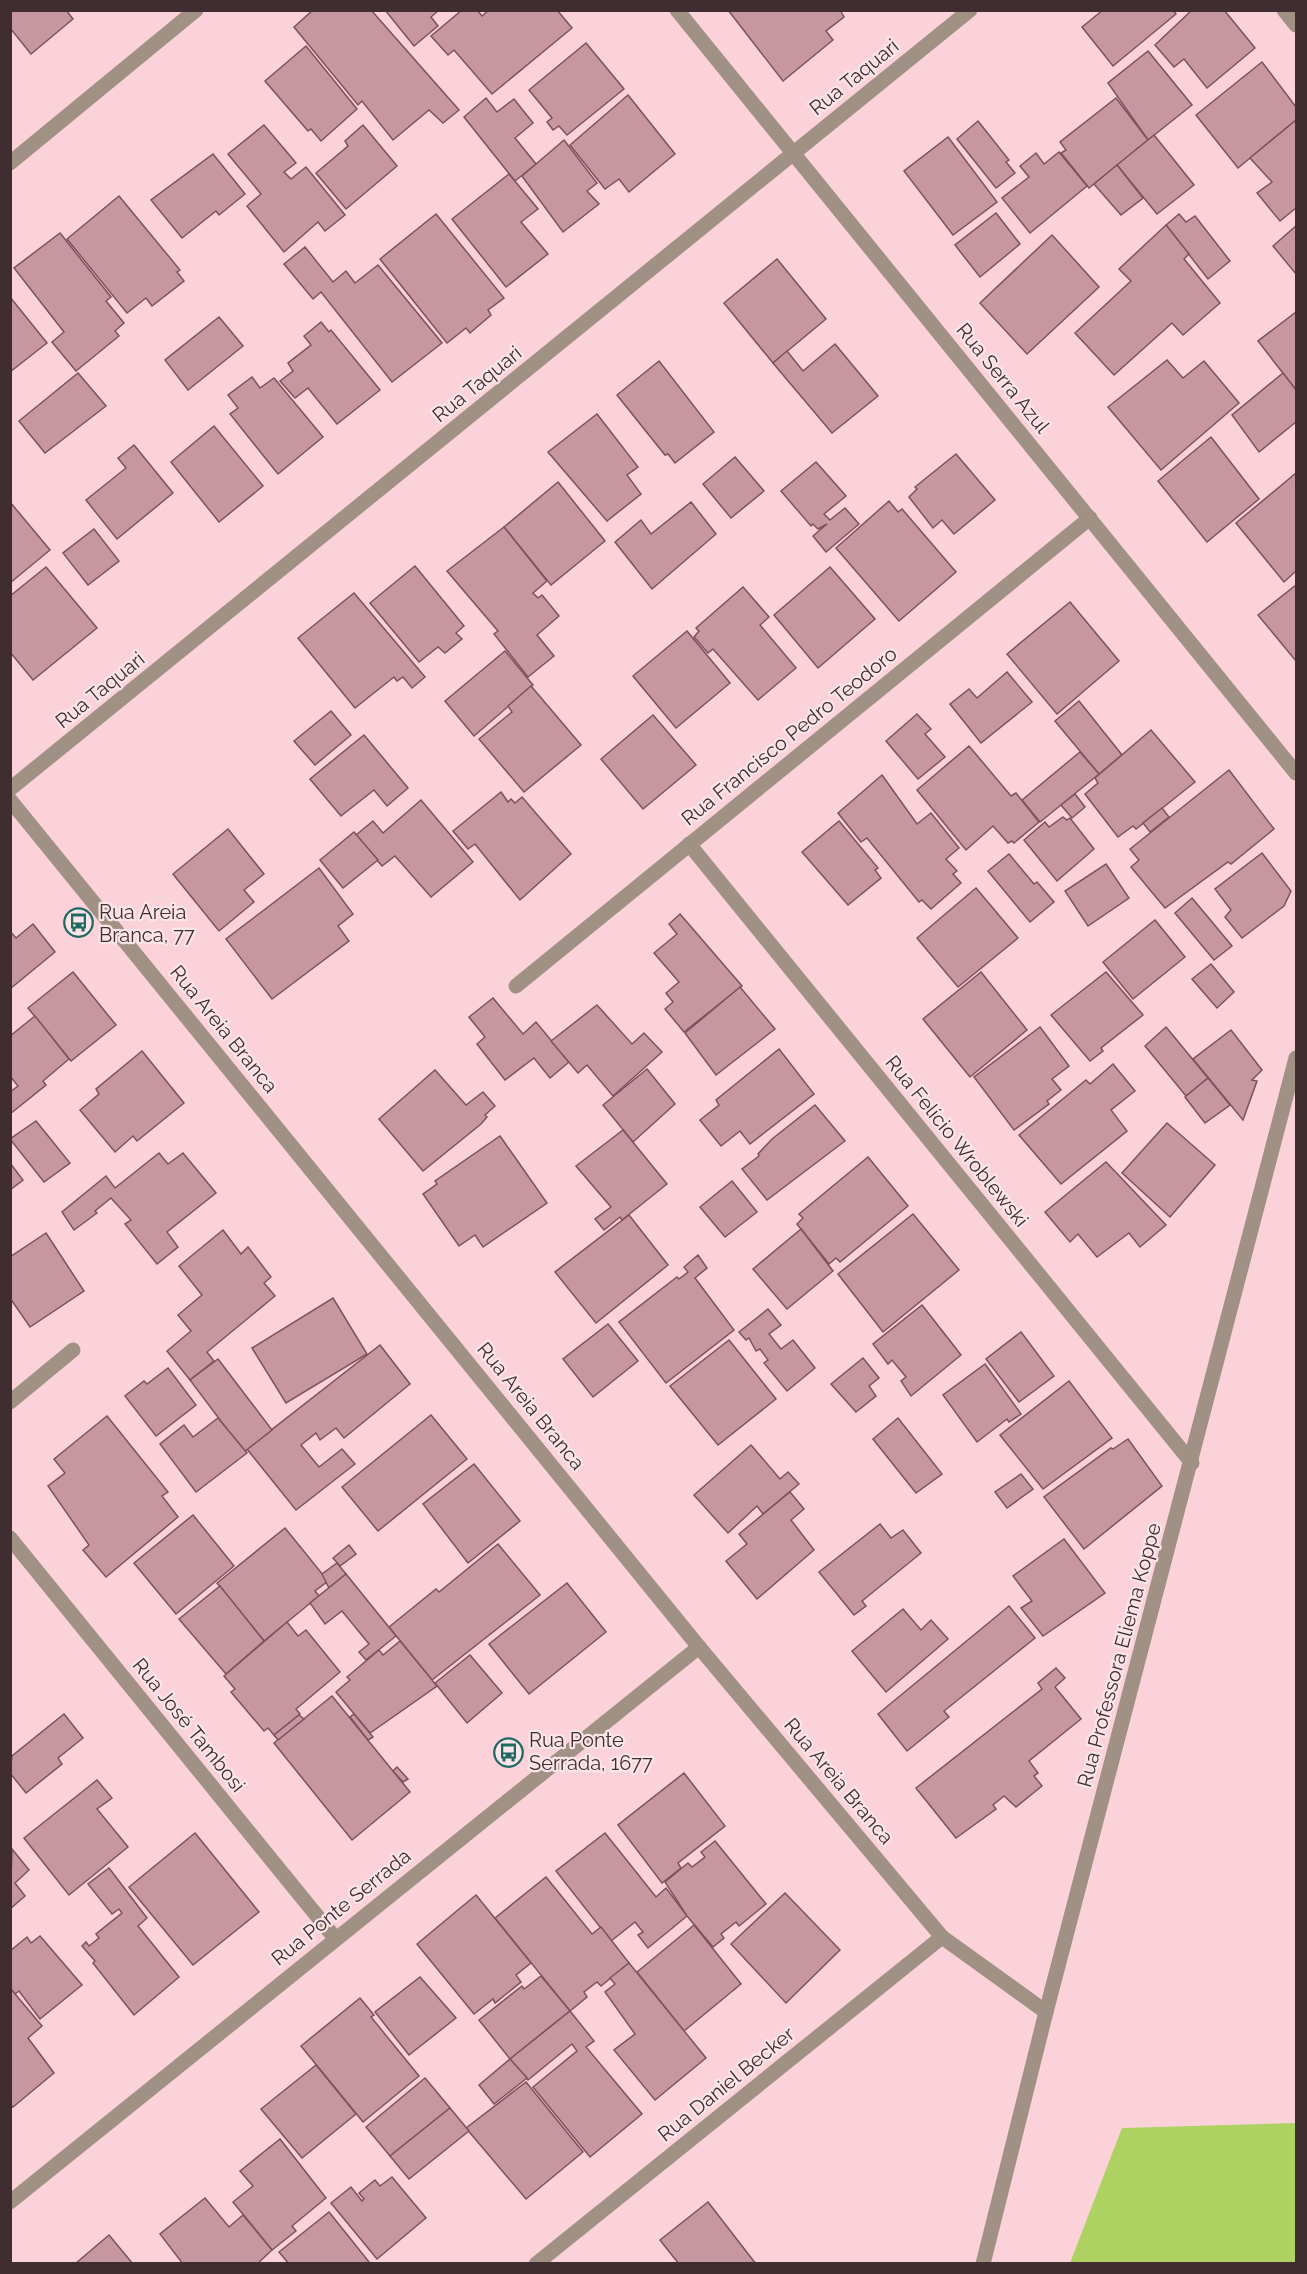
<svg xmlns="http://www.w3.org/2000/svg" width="1307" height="2274" font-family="Raleway,sans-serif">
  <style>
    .green { fill: #add261 }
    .building { fill: #c797a1; stroke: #7d525c; stroke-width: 1.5 }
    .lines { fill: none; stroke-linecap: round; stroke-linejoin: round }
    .minor { stroke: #a09184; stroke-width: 15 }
    .labels { text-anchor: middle; stroke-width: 4.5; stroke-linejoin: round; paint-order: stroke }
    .street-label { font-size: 20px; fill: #402d31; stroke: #fbe5e9 }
    .poi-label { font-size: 20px; fill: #402d31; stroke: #fbe5e9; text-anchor: start }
  </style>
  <rect width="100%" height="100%" fill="#fbd2da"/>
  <!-- green -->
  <path class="green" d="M1296,2123v140h-226l52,-135z"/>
  <!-- building -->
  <g class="building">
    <path d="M10,10h56l7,9 -42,35 -21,-26z"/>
    <path d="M313,10h58l88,100 -16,13 -14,-13 -36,30 -31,-39 -4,4 -64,-78z"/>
    <path d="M385,10h54l-8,7 7,9 -24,20z"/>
    <path d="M462,10h15l5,6 7,-6h68l15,18 -80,66 -38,-44 -6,5 -17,-19z"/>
    <path d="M728,10h112l4,7 -18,14 7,9 -50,41z"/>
    <path d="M1103,10h70l3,4 -63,52 -31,-39z"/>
    <path d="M1192,10h32l31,38 -48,40 -23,-29 -10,8 -19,-22z"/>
    <path d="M586,43l38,46 -57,46 -8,-9 -6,4 -6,-8 5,-4 -23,-28z"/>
    <path d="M306,46l51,63 -36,32 -10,-12 -3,2 -43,-50z"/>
    <path d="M1148,51l44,54 -44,35 -40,-57z"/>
    <path d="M1262,62l34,45v13l-58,48 -42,-53z"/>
    <path d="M628,95l47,59 -46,38 -10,-13 -14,10 -35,-44z"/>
    <path d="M486,98l11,14 17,-13 19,24 -18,15 21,26 -21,17 -51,-64z"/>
    <path d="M1116,98l32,42 -59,48 -28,-35 5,-3 -6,-8z"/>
    <path d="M1296,120v88l-16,13 -23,-28 15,-11 -22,-24z"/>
    <path d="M978,121l31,39 -3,2 9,11 -19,15 -39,-49z"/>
    <path d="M264,125l32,38 -12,9 7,7 15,-12 39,48 -20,16 -7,-9 -34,30 -37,-46 14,-12 -33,-40z"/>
    <path d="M363,125l34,41 -51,43 -30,-36 32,-27 -3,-5z"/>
    <path d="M1154,135l40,50 -37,29 -40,-49z"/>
    <path d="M948,137l49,65 -44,33 -49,-64z"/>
    <path d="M564,140l33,43 -10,8 12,13 -36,28 -41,-56z"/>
    <path d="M1059,152l28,34 -57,47 -28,-35 27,-21 -9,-11 16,-13 8,11z"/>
    <path d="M213,154l32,40 -26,21 -3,-4 -34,27 -31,-38z"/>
    <path d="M1117,165l26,33 -22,17 -27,-31z"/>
    <path d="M509,174l29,35 -17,13 27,32 -42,33 -54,-68z"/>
    <path d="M119,196l61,74 -3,2 7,9 -32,25 -6,-8 -19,15 -60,-74z"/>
    <path d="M996,213l24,31 -40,33 -25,-32z"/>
    <path d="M436,214l68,84 -16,12 3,5 -21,18 -4,-5 -19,15 -67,-84z"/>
    <path d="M1179,214l7,8 9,-6 35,45 -22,18 -42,-54z"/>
    <path d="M1166,225l23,29 -5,5 36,44 -37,32 -11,-12 -58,52 -39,-42 56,-52 -12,-12z"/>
    <path d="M1296,226v48l-23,-28z"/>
    <path d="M60,233l51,64 -5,4 18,22 -9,8 4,5 -43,35 -24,-29 12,-10 -50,-64z"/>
    <path d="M1052,235l47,52 -72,67 -47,-51z"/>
    <path d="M305,247l28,35 13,-11 9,12 23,-18 64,78 -50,39 -71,-90 -8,7 -29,-35z"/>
    <path d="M777,259l49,60 -53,44 -49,-60z"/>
    <path d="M10,297l37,46 -37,29z"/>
    <path d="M1296,312v78l-38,-49z"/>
    <path d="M219,317l24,29 -55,44 -23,-30z"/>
    <path d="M321,322l8,10 2,-2 49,60 -43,34 -29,-36 -13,10 -15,-17 13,-10 -5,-8 23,-18 -7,-9z"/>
    <path d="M835,344l43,52 -46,37 -59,-70 14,-12 16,20z"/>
    <path d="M1167,360l16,18 21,-17 35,42 -78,67 -53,-63z"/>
    <path d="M659,361l55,71 -39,31 -7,-9 -3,1 -48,-60z"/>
    <path d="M78,373l28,33 -61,47 -26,-32z"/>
    <path d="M1283,373l13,17v32l-37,30 -27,-37z"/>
    <path d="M252,377l8,11 14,-10 49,59 -45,37 -48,-60 8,-6 -10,-13z"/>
    <path d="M597,414l41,53 -11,8 14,19 -34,27 -59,-69z"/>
    <path d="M214,426l49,60 -44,36 -48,-60z"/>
    <path d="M1211,437l48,62 -52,43 -49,-61z"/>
    <path d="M134,445l39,48 -56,46 -31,-39 40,-32 -8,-10z"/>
    <path d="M956,454l39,46 -41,34 -12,-14 -9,8 -24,-31 8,-8 -2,-2z"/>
    <path d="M735,457l29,34 -33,27 -28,-34z"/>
    <path d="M816,462l30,34 -22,18 6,6 15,-12 14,16 -33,28 -13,-16 14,-12 -9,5 -5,-5 -2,2 -30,-35z"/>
    <path d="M1296,473v98l-12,11 -48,-59z"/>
    <path d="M558,482l47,59 -54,44 -47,-58z"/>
    <path d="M889,501l9,11 4,-3 54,63 -57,49 -63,-73z"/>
    <path d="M10,502l40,48 -40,33z"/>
    <path d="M691,502l25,32 -64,55 -37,-47 26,-22 10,14z"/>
    <path d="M504,527l43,54 -14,12 5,5 4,-3 17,21 -22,19 17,21 -26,21 -34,-43 4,-3 -51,-60z"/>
    <path d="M94,529l25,32 -31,24 -25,-32z"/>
    <path d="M415,566l49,60 -8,7 6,6 -17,14 -7,-6 -19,15 -49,-59z"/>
    <path d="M46,567l51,61 -64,52 -23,-28v-56z"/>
    <path d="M830,567l45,52 -57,49 -44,-53z"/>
    <path d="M1296,585v76l-38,-46z"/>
    <path d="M743,587l26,30 -9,8 36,43 -38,32 -45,-51 -5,4 -14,-16 5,-6 -3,-3z"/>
    <path d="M354,593l71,84 -13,11 -9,-11 -6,4 -3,-4 -39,31 -57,-70z"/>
    <path d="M1070,602l49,59 -62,53 -50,-60z"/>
    <path d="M687,631l43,52 -54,45 -43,-52z"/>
    <path d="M505,651l28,34 -59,51 -29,-35z"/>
    <path d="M1007,672l25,30 -51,41 -31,-39 19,-15 8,9z"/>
    <path d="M531,686l50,59 -57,47 -45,-53 33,-27 -4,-6z"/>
    <path d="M1079,701l43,54 -23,19 -44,-53z"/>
    <path d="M331,711l20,24 -36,30 -21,-24z"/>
    <path d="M917,714l14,15 -6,5 20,23 -27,22 -32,-38z"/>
    <path d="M653,715l43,50 -53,44 -42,-50z"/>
    <path d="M1151,730l44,52 -59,47 -3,-3 -15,11 -33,-43 13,-11 -3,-5z"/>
    <path d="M364,735l44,53 -21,18 -13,-16 -33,26 -31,-37z"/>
    <path d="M969,746l42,50 5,-3 23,29 -25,21 -2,-2 -4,2 -15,-17 -27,24 -49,-60z"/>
    <path d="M1080,752l19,22 -59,48 -18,-22z"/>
    <path d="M1229,770l45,59 -43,35 -3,-2 -63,46 -34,-41 8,-7 -9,-11z"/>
    <path d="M882,775l35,49 14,-11 28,35 -13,11 11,12 -4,3 8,9 -30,26 -9,-9 -3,2 -52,-64 -6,4 -23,-29z"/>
    <path d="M501,792l7,10 3,-3 4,4 7,-6 49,57 -51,46 -45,-56 -7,5 -15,-18z"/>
    <path d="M1075,794l10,13 -13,11 -11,-13z"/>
    <path d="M421,800l52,62 -42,35 -36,-41 -13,10 -26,-31 17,-14 10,12z"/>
    <path d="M1162,808l7,9 -19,15 -7,-9z"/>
    <path d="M1063,817l4,3 3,-2 24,31 -37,32 -33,-41 21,-18 4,5z"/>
    <path d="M839,821l39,47 -3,2 6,8 -33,27 -46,-53z"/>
    <path d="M228,829l36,45 -20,16 10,12 -35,29 -46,-57z"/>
    <path d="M354,832l24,28 -35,28 -23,-28z"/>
    <path d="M1262,853l29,38 -7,15 -42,32 -17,-21 6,-7 -16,-21z"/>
    <path d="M1009,854l25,30 3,-2 17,20 -24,20 -42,-51z"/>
    <path d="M1106,864l23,34 -41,28 -23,-35z"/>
    <path d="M319,868l34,46 -15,12 11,15 -77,58 -46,-60z"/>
    <path d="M976,888l42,50 -60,49 -41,-49z"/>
    <path d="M1192,898l40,48 -18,14 -39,-47z"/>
    <path d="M680,914l62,72 -58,46 -19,-23 8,-7 -7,-9 13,-11 -25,-29 23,-19 -8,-10z"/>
    <path d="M1155,920l30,37 -52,42 -30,-37z"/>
    <path d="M33,924l22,28 -45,37v-58l6,7z"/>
    <path d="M1211,964l23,28 -17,16 -25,-29z"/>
    <path d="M73,972l43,53 -45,36 -43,-53z"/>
    <path d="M981,972l46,58 -57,47 -47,-58z"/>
    <path d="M1106,972l37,43 -42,33 2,3 -13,10 -39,-46z"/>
    <path d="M740,987l35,42 -59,46 -31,-42z"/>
    <path d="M493,998l30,36 13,-12 33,40 -19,16 -16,-20 -29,22 -28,-36 8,-7 -16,-20z"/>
    <path d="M597,1005l35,39 12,-11 18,19 -49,44 -26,-31 -9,8 -27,-32z"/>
    <path d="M35,1016l34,43 -26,22 3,4 -36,29v-22l8,-6 -8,-10v-40z"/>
    <path d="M1040,1027l29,39 -17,13 9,11 -14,11 2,3 -35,26 -40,-53z"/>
    <path d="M1166,1027l42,51 -22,18 -41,-50z"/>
    <path d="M1231,1030l31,40 -10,10 5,1 -14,39 -50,-61z"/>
    <path d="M779,1049l35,45 -64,50 -10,-13 -19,15 -21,-26 19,-15 -3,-5z"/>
    <path d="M142,1051l42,52 -47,38 -4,-5 -18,16 -35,-42 19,-16 -3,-5z"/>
    <path d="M1113,1064l22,27 -24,19 16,21 -66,53 -42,-49 67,-55 4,4z"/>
    <path d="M647,1069l28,35 -42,38 -30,-37z"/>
    <path d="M435,1070l31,35 17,-13 12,14 -10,9 2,2 -6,7 -58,47 -44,-52z"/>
    <path d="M1208,1078l22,27 -25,18 -20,-26z"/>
    <path d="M815,1105l30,36 -78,59 -25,-31 17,-13 -1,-2 14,-15z"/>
    <path d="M36,1121l34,42 -26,19 -34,-43z"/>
    <path d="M1167,1123l48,42 -45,52 -48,-44z"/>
    <path d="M623,1130l44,54 -45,36 -2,-3 -16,13 -9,-11 16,-12 -35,-41z"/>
    <path d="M500,1136l47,67 -64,44 -8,-12 -16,11 -36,-52 14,-10 -2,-3z"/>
    <path d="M159,1153l9,11 15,-11 33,40 -49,39 11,15 -21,17 -32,-40 6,-4 -20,-22 -16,13 2,2 -23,17 -12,-18 44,-36 9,12z"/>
    <path d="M868,1157l40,49 -68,56 -4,-4 -7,6 -32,-40 6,-6 -4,-4z"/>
    <path d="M1106,1162l60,63 -26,22 -11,-14 -32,24 -19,-23 -8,8 -25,-30z"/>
    <path d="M10,1163l13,17 -13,10z"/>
    <path d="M732,1181l25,31 -32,25 -25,-30z"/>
    <path d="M913,1214l46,56 -76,62 -45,-58z"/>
    <path d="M629,1215l39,50 -72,58 -41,-51z"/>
    <path d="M801,1229l32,42 -46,38 -34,-40z"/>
    <path d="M223,1230l18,24 7,-7 23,30 -7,6 11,13 -68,56 7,9 -24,19 -23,-29 24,-20 -13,-16 24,-20 -23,-29z"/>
    <path d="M46,1233l38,58 -54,36 -20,-29v-41z"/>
    <path d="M698,1255l9,13 -12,10 39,52 -68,53 -47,-61 58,-45 2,2 9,-7 -4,-5z"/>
    <path d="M333,1298l34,56 -81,49 -34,-55z"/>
    <path d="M922,1305l39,50 -50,41 -10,-15 5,-4 -14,-17 -4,4 -15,-20z"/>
    <path d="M768,1309l13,16 -12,9 12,15 12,-9 22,28 -28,23 -23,-28 4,-3 -8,-11 -4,2 -7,-13 -3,2 -7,-8z"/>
    <path d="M608,1324l30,37 -45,36 -30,-38z"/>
    <path d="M1021,1332l33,44 -35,26 -33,-43z"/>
    <path d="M729,1340l47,59 -58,46 -48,-59z"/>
    <path d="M380,1345l30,39 -66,54 -8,-10 -16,12 -4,-7 -15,12 18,22 23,-18 13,15 -59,46 -49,-61z"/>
    <path d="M863,1358l16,20 -10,8 7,10 -20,16 -25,-28z"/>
    <path d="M218,1359l54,71 -28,22 -54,-72z"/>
    <path d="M985,1364l36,50 -12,8 -2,-3 -30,23 -34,-47z"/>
    <path d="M168,1368l28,37 -40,31 -31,-40 19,-15 3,3z"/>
    <path d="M1069,1381l43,57 -69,51 -43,-54z"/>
    <path d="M431,1415l36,44 -89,72 -36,-44z"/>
    <path d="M107,1416l61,76 -6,4 16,21 -72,60 -23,-27 6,-5 -41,-59 17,-13 -11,-14z"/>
    <path d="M218,1418l29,35 -51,39 -36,-48 24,-19 9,12z"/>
    <path d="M898,1418l44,56 -26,19 -43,-54z"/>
    <path d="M1128,1439l34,47 -78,63 -40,-52 67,-49 2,1z"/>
    <path d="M751,1445l29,34 8,-7 11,12 -36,30 -6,-8 -29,27 -34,-38z"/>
    <path d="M474,1464l46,57 -52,42 -45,-59z"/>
    <path d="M1021,1474l12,15 -26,19 -12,-16z"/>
    <path d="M790,1492l14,17 -13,11 23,30 -57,49 -31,-38 21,-17 -8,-10z"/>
    <path d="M193,1515l41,51 -58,48 -42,-51z"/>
    <path d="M880,1524l11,14 12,-8 18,23 -59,48 4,5 -12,9 -35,-43z"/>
    <path d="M285,1528l43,53 -13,10 4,5 -55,45 -47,-58z"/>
    <path d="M1064,1539l41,54 -62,43 -22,-28 11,-7 -19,-25z"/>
    <path d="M498,1544l42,51 -108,85 -43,-53 47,-38 3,3z"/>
    <path d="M349,1545l7,9 -16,12 -7,-8z"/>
    <path d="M337,1563l9,11 -17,14 -7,-14z"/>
    <path d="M346,1574l50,62 -30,24 -7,-8 10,-8 -27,-33 -17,13 -15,-21z"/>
    <path d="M567,1583l39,49 -77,62 -40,-50z"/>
    <path d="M220,1586l44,55 -38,33 -47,-55z"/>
    <path d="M1009,1606l26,32 -91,73 5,6 -42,34 -29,-37z"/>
    <path d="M903,1609l18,21 10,-10 17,19 -62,53 -34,-41z"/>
    <path d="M287,1622l11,14 8,-6 34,42 -44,37 4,5 -26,21 -6,-7 -4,3 -33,-39 4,-3 -11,-13z"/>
    <path d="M400,1641l37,45 -67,47 -34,-41 14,-12 -3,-3 32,-27 4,5z"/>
    <path d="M470,1655l32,38 -35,30 -32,-40z"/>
    <path d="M1056,1668l9,10 -10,9 26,32 -52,42 9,12 -4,3 8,10 -26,21 -12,-11 -11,9 3,4 -40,29 -40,-50 126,-99 -4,-6z"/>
    <path d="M332,1696l78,96 -58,48 -78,-97z"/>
    <path d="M64,1714l19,24 -25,20 4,6 -36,29 -16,-20 2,-17z"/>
    <path d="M354,1714l19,23 -5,3 -18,-23z"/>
    <path d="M299,1715l5,4 -26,21 -4,-5z"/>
    <path d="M397,1767l11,12 -5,3 -10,-11z"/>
    <path d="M684,1773l41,53 -47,37 3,5 -19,15 -44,-58z"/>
    <path d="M97,1780l15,18 -15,11 31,38 -59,48 -45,-57z"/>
    <path d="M195,1833l64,79 -66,53 -64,-78z"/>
    <path d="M605,1833l51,64 10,-9 21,28 -39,32 -10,-13 5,-3 -8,-10 -24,19 -55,-70z"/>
    <path d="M715,1841l51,63 -27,22 -3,-4 -15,12 3,4 -11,9 -26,-31 -22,-34 23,-19 4,4 13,-10 -4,-5z"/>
    <path d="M12,1849l17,21 -14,13 10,13 -15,13z"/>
    <path d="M109,1868l38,50 -9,8 41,51 -45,38 -41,-52 2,-2 -13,-15 4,-4 3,4 10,-8 -3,-4 26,-21 -3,-4 -7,5 -24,-30z"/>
    <path d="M546,1877l46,57 9,-7 28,36 -28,23 -4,-4 -13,10 3,5 -17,14 -75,-93z"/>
    <path d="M785,1893l55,57 -54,53 -55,-59z"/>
    <path d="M476,1895l55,68 -15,12 5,7 -26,21 -2,-4 -19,15 -57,-70z"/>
    <path d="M694,1925l47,59 -57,47 -47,-59z"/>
    <path d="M40,1936l42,49 -42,34 -21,-28 -4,3 -5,-6v-37l17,-14 4,6z"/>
    <path d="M629,1963l77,95 -51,42 -41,-50 21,-16 -30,-42 10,-8 -5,-6z"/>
    <path d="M541,1976l29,35 -60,48 -31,-39 43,-34 2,3z"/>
    <path d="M420,1977l36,41 -47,37 -34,-43z"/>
    <path d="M10,1988l32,38 -14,12 26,35 -41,34 -3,-3z"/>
    <path d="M360,1998l14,17 -3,2 48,59 -56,46 -62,-76z"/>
    <path d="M570,2011l24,30 -8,6 56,67 -52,43 -57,-70 44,-36 -5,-7 -44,36 -18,-21z"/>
    <path d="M510,2059l17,19 -33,26 -15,-19z"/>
    <path d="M316,2065l40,49 -54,44 -41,-49z"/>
    <path d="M425,2078l25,30 -60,48 -24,-29z"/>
    <path d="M526,2082l57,70 -57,47 -60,-71z"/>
    <path d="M450,2108l19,23 -60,48 -19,-23z"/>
    <path d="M280,2139l46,59 -34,28 4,5 -24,19 -39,-48 20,-16 -13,-15z"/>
    <path d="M392,2177l34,41 -49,41 -46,-56 20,-16 11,14 2,-2 -5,-6 16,-13 5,6z"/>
    <path d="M205,2198l24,29 14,-12 29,35 -15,14h-74l-23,-30z"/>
    <path d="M708,2202l48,62h-77l-19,-24z"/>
    <path d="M329,2212l40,50 2,2h-82l-10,-12z"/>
    <path d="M109,2235l24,29h-58z"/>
  </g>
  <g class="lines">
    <!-- minor -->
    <g class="minor">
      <path d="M677,10l619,763"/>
      <path d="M1284,10l12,15"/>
      <path d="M10,163l186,-153"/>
      <path d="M10,789l960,-779"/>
      <path d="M10,800l689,847 243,290 104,75"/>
      <path d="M689,844l503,619"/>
      <path d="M516,986l574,-468"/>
      <path d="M10,1402l63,-52"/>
      <path d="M10,1538l325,400"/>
      <path d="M10,2202l689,-555"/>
      <path d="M536,2264l406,-327"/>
      <path d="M983,2264l63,-252 250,-954"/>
    </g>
  </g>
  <!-- icons -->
  <defs>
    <symbol id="bus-ring" viewBox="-11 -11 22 22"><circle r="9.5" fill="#fbe5e9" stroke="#206961" stroke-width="1.5"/><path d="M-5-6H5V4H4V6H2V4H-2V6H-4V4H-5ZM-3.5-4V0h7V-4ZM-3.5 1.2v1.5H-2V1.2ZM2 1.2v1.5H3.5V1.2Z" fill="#206961"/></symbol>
  </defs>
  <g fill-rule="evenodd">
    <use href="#bus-ring" x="62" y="906" width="33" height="33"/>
    <use href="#bus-ring" x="492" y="1736" width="33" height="33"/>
  </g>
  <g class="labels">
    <!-- street labels -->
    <g class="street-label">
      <text transform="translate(854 77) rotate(-39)" y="7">Rua Taquari</text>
      <text transform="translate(1003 378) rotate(51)" y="7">Rua Serra Azul</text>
      <text transform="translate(477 384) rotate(-39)" y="7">Rua Taquari</text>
      <text transform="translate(100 690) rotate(-39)" y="7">Rua Taquari</text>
      <text transform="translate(789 736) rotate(-39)" y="7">Rua Francisco Pedro Teodoro</text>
      <text transform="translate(224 1029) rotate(51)" y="7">Rua Areia Branca</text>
      <text transform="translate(957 1141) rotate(51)" y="7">Rua Felício Wroblewski</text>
      <text transform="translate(531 1406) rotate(51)" y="7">Rua Areia Branca</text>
      <text transform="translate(1119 1655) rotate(-75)" y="7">Rua Professora Eliema Koppe</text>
      <text transform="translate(189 1725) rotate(51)" y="7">Rua José Tambosi</text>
      <text transform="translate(839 1781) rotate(50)" y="7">Rua Areia Branca</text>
      <text transform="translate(341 1907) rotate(-39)" y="7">Rua Ponte Serrada</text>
      <text transform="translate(726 2084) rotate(-39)" y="7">Rua Daniel Becker</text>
    </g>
    <!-- poi labels -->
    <g class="poi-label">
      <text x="99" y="919">Rua Areia<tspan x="99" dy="23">Branca, 77</tspan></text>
      <text x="529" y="1747">Rua Ponte<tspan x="529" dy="23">Serrada, 1677</tspan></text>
    </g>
  </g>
  <!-- border -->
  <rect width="1307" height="2274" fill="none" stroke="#402d31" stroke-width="24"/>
</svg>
